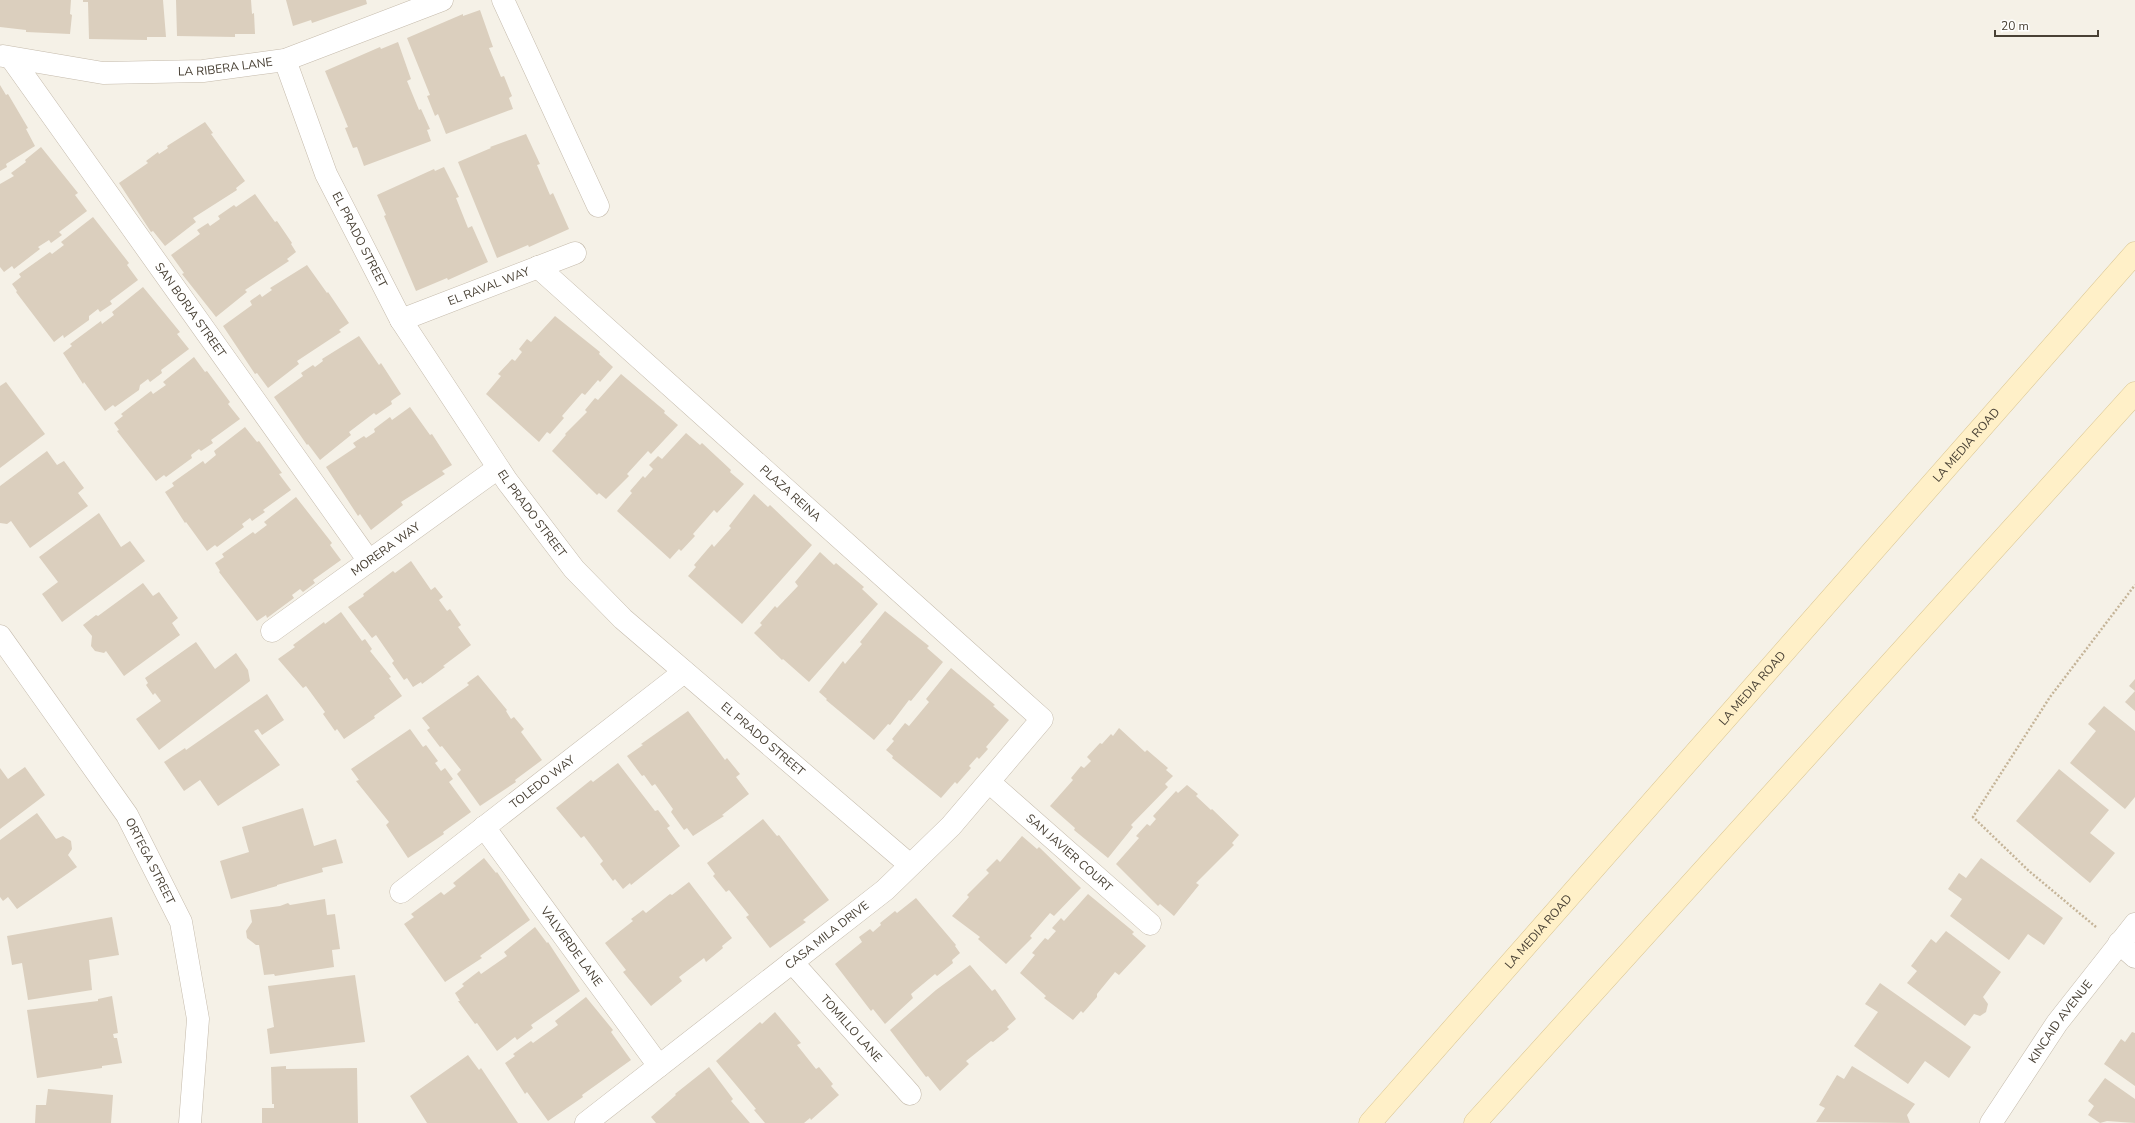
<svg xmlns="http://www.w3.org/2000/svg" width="2135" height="1123" font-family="'Nunito Sans',sans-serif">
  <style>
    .building { fill: #dbcfbe }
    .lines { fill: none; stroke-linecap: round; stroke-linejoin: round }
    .minor-casing { stroke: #c5bbac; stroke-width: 23 }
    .secondary-casing { stroke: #d9c592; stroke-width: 23 }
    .path { stroke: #c5b498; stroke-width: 2.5; stroke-dasharray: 2 2; stroke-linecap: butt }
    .minor { stroke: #fff; stroke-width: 22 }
    .secondary { stroke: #fff0c8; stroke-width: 22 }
    .labels { text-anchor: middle; stroke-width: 3; stroke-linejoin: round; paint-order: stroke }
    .street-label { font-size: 12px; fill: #494135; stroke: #fff }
  </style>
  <rect width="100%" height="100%" fill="#f5f1e7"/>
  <!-- building -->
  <g class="building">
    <path d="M0,0h71l-1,14 2,1 -2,19 -44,-2v-2l-26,-3z"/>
    <path d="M83,0h80l3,37h-19v3l-58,-1 -1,-37h-5z"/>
    <path d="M176,0h75l1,14 2,-1 1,21h-20v3l-58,-1z"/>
    <path d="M286,0h80l1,4 -55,19 -1,-3 -18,6z"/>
    <path d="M480,10l13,37 -4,1 12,29 3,-1 8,20 -3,2 4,11 -67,25 -8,-20 -3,2 -8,-20 3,-1 -23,-57 56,-24v2z"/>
    <path d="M398,42l13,37 -4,2 12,29 2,-1 9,20 -3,1 4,11 -67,25 -7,-19 -4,1 -8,-20 3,-1 -23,-56 55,-24 1,2z"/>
    <path d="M0,85l6,10 2,-1 20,34 -2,1 9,17 -29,18 1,3 -7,4z"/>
    <path d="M205,122l8,11 -2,1 34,47 -9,7 1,2 -44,28 3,4 -31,24 -12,-15 -2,1 -32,-49 29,-20 -2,-2 12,-9 1,2 9,-6 -1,-2z"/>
    <path d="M526,134l14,30 -3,1 13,30 3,-2 16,36 -40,18 -1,-2 -31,13 -39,-96 33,-14 -1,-1z"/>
    <path d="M41,147l37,46 -3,2 12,16 -28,21 3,3 -11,8 -2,-3 -11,7 2,2 -26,20 -2,-3 -8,6 -4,-5v-83l14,-8 -3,-3 15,-11 -1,-2z"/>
    <path d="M444,167l15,30 -3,1 12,30 4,-2 16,36 -40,18 -1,-2 -31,13 -32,-75 2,-1 -9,-20 57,-26 1,2z"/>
    <path d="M255,194l20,28 2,-1 15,22 -1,1 5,8 -9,7 2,2 -44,29 2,2 -31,25 -34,-43 2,-1 -13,-18 29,-21 -3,-4 11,-7 2,3 10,-7 -2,-3 16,-11 2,2z"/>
    <path d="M93,217l36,46 -2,2 11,15 -28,21 2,3 -12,8 -2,-3 -9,7v4l-25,18 -1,-3 -9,7 -38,-50 1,-1 -5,-7 9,-7 -2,-3 31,-22 2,2 12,-9 -3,-3z"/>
    <path d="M307,265l20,28 1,-1 21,31 -10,7 2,2 -44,29 2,3 -31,24 -11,-15 -2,1 -32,-48 29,-21 -2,-4 10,-7 2,3 10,-7 -2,-2z"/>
    <path d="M143,287l37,45 -3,2 12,15 -28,21 1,3 -12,9 -2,-3 -8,6 -1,5 -24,17 -2,-2 -8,6 -21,-29 -1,2 -20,-31 9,-7 -2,-2 31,-23 1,3 12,-9 -2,-3z"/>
    <path d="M555,316l45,36 -1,2 14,13 -13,15 -2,-2 -13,15 -3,-2 -20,23 2,2 -14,16 -3,-2 -8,10 -53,-48 15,-18 -3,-2 14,-15 3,2 7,-9 -3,-3 8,-10 4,3z"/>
    <path d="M359,336l20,29 2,-2 20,31 -10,7 1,3 -16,11 -2,-2 -25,19 2,3 -31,25 -12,-16 -1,1 -33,-48 29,-21 -2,-3 12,-8 2,2 8,-6 -1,-2z"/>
    <path d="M194,357l11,15 2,-1 23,31 -2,2 12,15 -29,21 2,3 -12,8 -2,-2 -8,6 1,3 -26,19 -2,-2 -8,6 -39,-50 2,-1 -5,-7 9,-7 -2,-2 30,-23 2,3 13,-9 -3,-3z"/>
    <path d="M621,374l44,37 -1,2 14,12 -27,29 -3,-3 -21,23 2,2 -23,23 -7,-6 -2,2 -45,-44 14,-16 -1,-1 22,-22 -2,-2 10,-12 3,2z"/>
    <path d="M6,382l39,52 -45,34v-82z"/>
    <path d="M410,407l20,28 2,-1 20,31 -10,6 3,3 -44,28 2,3 -32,25 -11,-16 -2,2 -32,-49 30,-20 -3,-4 11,-7 2,2 9,-6 -1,-3 16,-12 2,3z"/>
    <path d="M245,427l12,15 2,-1 23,32 -3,1 12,16 -28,20 2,2 -13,9 -2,-3 -8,6 2,3 -27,20 -2,-2 -8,6 -21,-29 -1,1 -20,-31 9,-6 -2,-3 31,-22 2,3 11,-9 -2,-4z"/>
    <path d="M686,433l14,12 2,-2 29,27 -1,2 14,12 -27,29 -3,-3 -21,24 2,2 -14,15 -2,-2 -9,10 -53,-48 15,-18 -2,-2 13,-15 2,2 8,-9 -4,-4 9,-9 4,3z"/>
    <path d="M47,451l10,14 7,-4 20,27 -6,5 10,13 -58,42 -19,-27 -4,3 -7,-1v-37z"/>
    <path d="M754,494l14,13 2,-2 42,40 -70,79 -54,-48 8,-9 -2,-2 18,-21 2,3 17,-19 -2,-2z"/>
    <path d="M296,497l36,46 -2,2 11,15 -28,20 2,3 -12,9 -3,-3 -8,6 2,3 -27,20 -1,-3 -9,6 -38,-49 1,-1 -5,-8 9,-6 -2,-3 31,-22 2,2 12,-9 -3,-3z"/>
    <path d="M99,513l22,34 9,-6 15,20 -83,61 -20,-28 16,-12 -19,-25z"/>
    <path d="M820,552l14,13 2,-2 28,24 -2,2 16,15 -69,78 -26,-23 -1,1 -28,-27 8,-8 -2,-2 15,-17 2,2 21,-22 -3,-4z"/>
    <path d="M411,561l20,29 4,-3 8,10 -4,3 8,11 3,-2 11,16 -3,2 13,18 -28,21 2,1 -23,17 -1,-2 -8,5 -6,-9 -3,2 -12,-17 2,-2 -18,-26 -4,3 -24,-31 16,-11 -1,-2 30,-23 2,2z"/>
    <path d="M143,583l10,13 6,-4 19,26 -6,5 8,12 -56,41 -18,-25 -2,2 -9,-2 -4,-5 1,-10 -9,-11 13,-10 2,1z"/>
    <path d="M885,611l44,35 -2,2 16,14 -32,39 -2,-1 -19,25 -2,-1 -14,16 -48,-40 1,-1 -8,-7 24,-31 2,3 17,-20 -2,-2z"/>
    <path d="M341,612l21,29 3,-2 7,10 -2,2 21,26 -2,1 13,18 -28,20 1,2 -31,21 -7,-10 -2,2 -12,-17 2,-2 -19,-26 -3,2 -25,-29 17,-12 -2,-2 31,-23 1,2z"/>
    <path d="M196,642l19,27 21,-16 12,17 2,11 -91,69 -23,-31 25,-18 -6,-8 -2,2 -7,-10 2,-2 -3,-5z"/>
    <path d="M951,668l44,37 -2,1 16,14 -23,27 2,2 -9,10 -2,-2 -8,9 2,2 -14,16 -2,-2 -14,16 -49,-40 1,-2 -7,-6 8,-9 -2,-2 13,-16 4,3 20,-24 -3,-3z"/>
    <path d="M478,675l29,35 -1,1 5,8 3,-2 10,12 -3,3 21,28 -27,20 1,2 -36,24 -23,-32 4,-4 -19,-24 -2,1 -13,-17 3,-2 -8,-10 47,-33 -2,-2z"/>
    <path d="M2135,679v32l-10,-9 10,-11 -6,-5z"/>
    <path d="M267,694l17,26 -22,15 -4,-6 -4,2 26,34 -62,41 -18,-26 -16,11 -20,-29 21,-14 1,2z"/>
    <path d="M2104,706l31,25v66l-10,12 -55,-46 26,-32 -8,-7z"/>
    <path d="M688,711l37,49 2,-2 13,16 -4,3 13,17 -27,21 2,1 -31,20 -6,-8 -3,2 -13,-18 2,-3 -18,-25 -3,2 -8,-11 -2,1 -15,-20 16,-11 -2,-1z"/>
    <path d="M1119,728l26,24 2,-2 21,18 -2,2 7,6 -8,8 3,3 -37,38 2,2 -25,31 -34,-28 1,-2 -25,-22 23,-26 -2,-2 10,-12 3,2 7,-7 -4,-4 13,-14 2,1 9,-10 2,2z"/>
    <path d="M410,729l13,18 3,-2 12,16 -3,2 6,8 4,-3 8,11 -4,3 22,30 -28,20 1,2 -36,24 -22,-33 3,-3 -33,-41 3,-1 -8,-11z"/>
    <path d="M618,763l37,48 3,-1 12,16 -3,2 13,18 -49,39 -1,-2 -7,6 -8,-10 -2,2 -13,-17 3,-3 -19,-25 -3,2 -25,-30 35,-28 2,2z"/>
    <path d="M25,767l20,28 -45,34v-61l8,11z"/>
    <path d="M2059,769l50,41 -19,23 25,20 -25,30 -74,-62z"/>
    <path d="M1187,785l11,9 -2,2 15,14 1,-1 27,26 -7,8 2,2 -38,38 3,2 -25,31 -14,-12 -2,2 -42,-42 23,-26 -3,-2 11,-12 3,2 6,-7 -3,-3 23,-25 2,2z"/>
    <path d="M303,808l11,38 22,-7 7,24 -21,5 1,4 -46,13v1l-46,13 -11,-38 29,-9 -7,-25z"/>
    <path d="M37,813l19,26 7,-3 8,5 1,8 -4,6 9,12 -60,42 -9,-12 -5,4 -3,-4v-57z"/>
    <path d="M763,819l14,17 2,-1 50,65 -26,20 3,2 -36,26 -24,-31 3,-2 -20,-25 -3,2 -13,-16 2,-2 -8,-11z"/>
    <path d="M1022,836l15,13 2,-2 42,41 -27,28 -4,-3 -20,23 2,2 -26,26 -28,-25 2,-2 -28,-21 17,-19 -2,-2 22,-22 -3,-3 11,-11 3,3z"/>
    <path d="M484,858l12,15 1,-1 33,48 -50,36 2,2 -37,24 -41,-58 10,-7 -3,-3 30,-22 3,3 12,-9 -3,-3z"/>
    <path d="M1981,858l82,60 -19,27 -16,-11 -19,26 -59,-44 12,-17 -14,-10 11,-16 7,5z"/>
    <path d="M689,882l43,56 -10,8 1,2 -17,14 -2,-4 -25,19 3,4 -31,25 -28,-34 3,-2 -21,-27 28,-22 -2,-2 12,-9 3,3 24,-19 2,1z"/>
    <path d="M1088,894l46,38 -2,2 14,12 -27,29 -4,-3 -18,22v3l-14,16 -2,-2 -8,9 -29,-22 2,-2 -26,-23 15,-18 -3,-2 13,-15 3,2 8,-9 -4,-3 9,-10 3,3z"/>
    <path d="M916,898l40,47 -1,1 5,7 -8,7 1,3 -16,13 -2,-2 -24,20 2,4 -28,26 -12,-15 -2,2 -36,-47 27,-22 -3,-5 11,-8 3,3 8,-7 -1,-2 15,-12 2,2z"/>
    <path d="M325,899l2,16 8,-1 5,35 -8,1 2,17 -59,9 -1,-2 -10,1 -5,-30h-3l-9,-7 -1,-7 6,-9 -2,-12 30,-4 8,-3 2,2z"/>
    <path d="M112,917l7,38 -30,5 3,30 -64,10 -6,-37 -10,2 -5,-29z"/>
    <path d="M535,927l12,16 1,-1 32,49 -49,34 2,3 -16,12 -2,-3 -18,14 -20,-28 -2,1 -17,-23h2l-5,-8 9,-7 -2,-2 17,-13 2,3 26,-18 -3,-4z"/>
    <path d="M1946,931l55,41 -18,25 5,7 -2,8 -6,4 -6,-2 -9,12 -58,-43 10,-12 -6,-5 20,-27 5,4z"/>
    <path d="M970,965l22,26 3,-2 21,30 -9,8 2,2 -16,13 -2,-1 -25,20 3,3 -29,27 -12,-15 -2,1 -36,-47 46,-40z"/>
    <path d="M355,975l10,67 -95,12 -3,-25 7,-2 -6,-41z"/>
    <path d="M1880,983l91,64 -22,31 -24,-17 -17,23 -54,-38 24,-34 -13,-8z"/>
    <path d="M112,996l6,37 -5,1 1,4h3l5,25 -20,3v2l-65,10 -10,-68 71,-9v-2z"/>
    <path d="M586,997l27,33 -2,2 20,28 -49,35 1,2 -35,24 -21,-29 -2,2 -20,-31 10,-7 -2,-2 18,-13 2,2 25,-18 -3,-4z"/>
    <path d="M775,1012l26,31 -4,2 19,24 3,-2 14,17 -2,2 8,9 -28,25 -1,-2 -6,5h-39l-11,-13 2,-1 -40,-48 44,-39 2,2z"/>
    <path d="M2132,1032l3,1v53l-31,-22 17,-25 4,3z"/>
    <path d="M468,1055l11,15 2,-2 37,55h-91l-17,-27z"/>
    <path d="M286,1066v3l71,-1 1,55h-96v-15h12v-4h-2l-1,-37z"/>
    <path d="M1852,1066l63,38 -8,11 3,8 -94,-1 9,-14 -6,-3 18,-30 7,4z"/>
    <path d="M709,1067l24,32 -2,2 19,22h-94l-5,-6 25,-22 -1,-1z"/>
    <path d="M2105,1078l30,21v24l-28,-2 -7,2 -12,-8 6,-9 -6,-5z"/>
    <path d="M48,1089l65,6 -2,28h-76l1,-18h10z"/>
  </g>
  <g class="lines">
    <defs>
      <g id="minor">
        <path d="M503,0l95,206"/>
        <path id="s1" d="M3,56l100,17 100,-2 82,-11 157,-60"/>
        <path id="s2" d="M12,59l357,502"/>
        <path id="s3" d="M285,60l41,114 75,146 106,161 67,88 49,50 287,246"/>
        <path id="s4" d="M538,267l504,452 -91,107 -66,64 -299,233"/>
        <path id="s5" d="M401,320l174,-67"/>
        <path id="s6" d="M272,631l226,-163"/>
        <path id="s7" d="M0,636l127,179 54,107 17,97 -8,104"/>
        <path id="s8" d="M989,782l161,142"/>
        <path id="s9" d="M484,827l175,239"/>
        <path id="s10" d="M401,892l283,-220"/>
        <path d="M2119,943l16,14"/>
        <path id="s11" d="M792,962l118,132"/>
        <path id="s12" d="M1991,1123l66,-100 78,-99"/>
      </g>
      <g id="secondary">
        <path id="s13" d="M1370,1123l765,-870"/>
        <path d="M1475,1123l660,-730"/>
      </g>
    </defs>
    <!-- minor casing -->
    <use href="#minor" class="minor-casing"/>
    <!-- secondary casing -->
    <use href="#secondary" class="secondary-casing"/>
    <!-- path -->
    <path class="path" d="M2096,927l-67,-56 -56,-54 77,-120 85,-112"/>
    <!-- minor -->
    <use href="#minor" class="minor"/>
    <!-- secondary -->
    <use href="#secondary" class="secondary"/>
  </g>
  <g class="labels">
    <!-- street labels -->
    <g class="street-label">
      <text dy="4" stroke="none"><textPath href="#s1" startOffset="224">LA RIBERA LANE</textPath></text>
      <text dy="4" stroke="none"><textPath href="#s3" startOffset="195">EL PRADO STREET</textPath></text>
      <text dy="4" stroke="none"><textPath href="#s5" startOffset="94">EL RAVAL WAY</textPath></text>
      <text dy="4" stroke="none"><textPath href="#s2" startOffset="308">SAN BORJA STREET</textPath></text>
      <text dy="4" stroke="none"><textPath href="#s13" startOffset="903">LA MEDIA ROAD</textPath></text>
      <text dy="4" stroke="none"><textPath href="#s4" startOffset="339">PLAZA REINA</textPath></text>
      <text dy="4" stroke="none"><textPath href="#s3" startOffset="519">EL PRADO STREET</textPath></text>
      <text dy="4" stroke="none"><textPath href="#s6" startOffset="140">MORERA WAY</textPath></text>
      <text dy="4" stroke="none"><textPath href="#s13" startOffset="579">LA MEDIA ROAD</textPath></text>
      <text dy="4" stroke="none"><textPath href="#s3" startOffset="843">EL PRADO STREET</textPath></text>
      <text dy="4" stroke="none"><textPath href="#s10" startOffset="179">TOLEDO WAY</textPath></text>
      <text dy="4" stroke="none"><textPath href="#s8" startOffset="107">SAN JAVIER COURT</textPath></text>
      <text dy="4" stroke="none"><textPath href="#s7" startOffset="271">ORTEGA STREET</textPath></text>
      <text dy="4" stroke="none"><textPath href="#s13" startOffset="255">LA MEDIA ROAD</textPath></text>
      <text transform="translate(827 935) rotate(-38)" y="4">CASA MILA DRIVE</text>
      <text dy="4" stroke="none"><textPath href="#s9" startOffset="148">VALVERDE LANE</textPath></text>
      <text dy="4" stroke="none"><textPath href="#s12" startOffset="123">KINCAID AVENUE</textPath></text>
      <text dy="4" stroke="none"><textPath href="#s11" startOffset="89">TOMILLO LANE</textPath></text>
    </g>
  </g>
  <!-- scale -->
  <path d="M1995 30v6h103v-6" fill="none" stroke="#494135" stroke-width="2"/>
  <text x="2001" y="30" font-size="12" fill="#494135" stroke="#ffffff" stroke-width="3" paint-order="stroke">20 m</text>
</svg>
